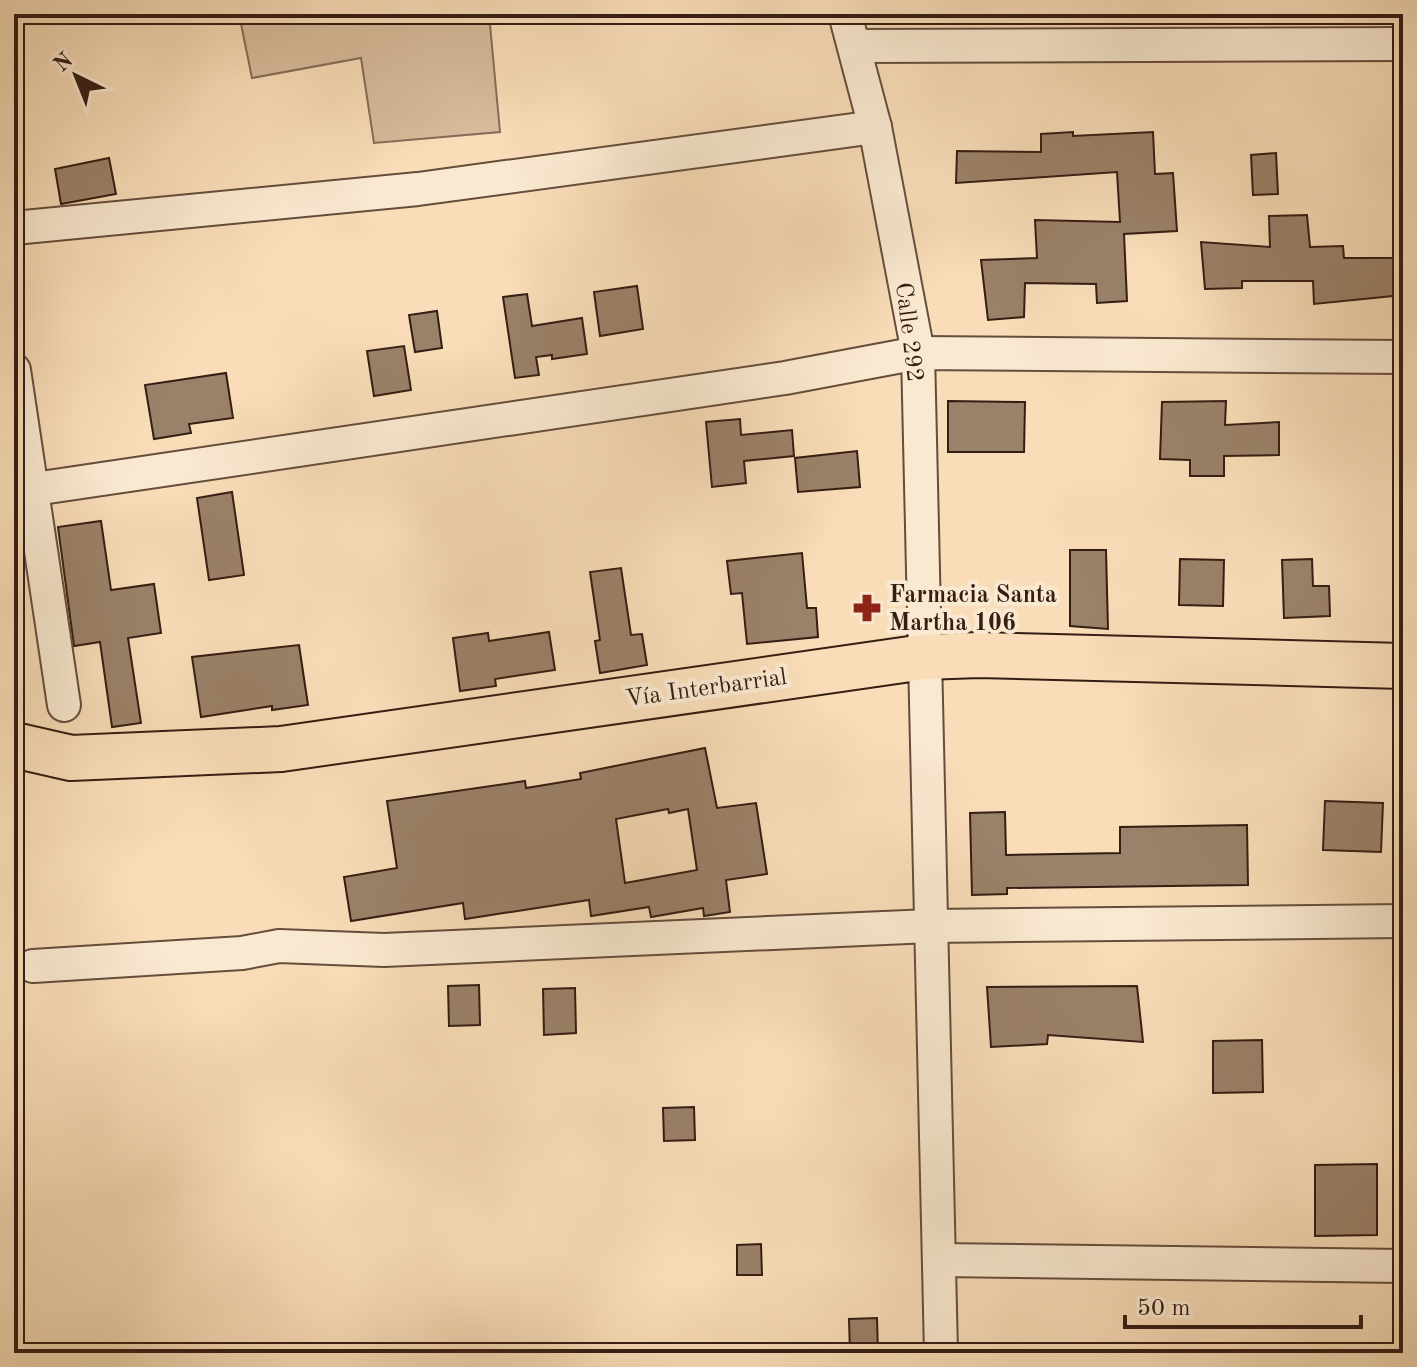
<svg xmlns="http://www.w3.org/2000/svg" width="1417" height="1367" font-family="'Old Standard TT',serif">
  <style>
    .green { fill: #d7bc9c; stroke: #866c58; stroke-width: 2 }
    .building { fill: #9a8169; stroke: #341d13; stroke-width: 2; fill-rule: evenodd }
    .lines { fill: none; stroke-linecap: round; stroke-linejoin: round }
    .minor-casing { stroke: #654d3c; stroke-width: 36 }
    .primary-casing { stroke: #341d13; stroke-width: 48 }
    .minor { stroke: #fae9d1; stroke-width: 32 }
    .primary { stroke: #f8ddb8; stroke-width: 44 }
    .labels { text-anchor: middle; stroke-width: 8; stroke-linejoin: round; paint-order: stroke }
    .street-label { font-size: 24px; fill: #341d13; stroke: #fae9d1 }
    .poi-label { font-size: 24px; font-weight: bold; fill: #341d13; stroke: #fae9d1; text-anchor: start }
  </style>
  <rect width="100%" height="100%" fill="#f8ddb8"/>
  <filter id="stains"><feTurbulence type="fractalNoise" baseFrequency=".0025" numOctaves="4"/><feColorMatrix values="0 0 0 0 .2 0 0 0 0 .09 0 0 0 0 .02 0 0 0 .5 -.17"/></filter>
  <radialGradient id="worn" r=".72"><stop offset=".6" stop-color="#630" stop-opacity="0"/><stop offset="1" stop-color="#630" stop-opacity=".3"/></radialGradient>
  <!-- green -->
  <path class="green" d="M239,14h250l11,118 -126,11 -13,-85 -109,20z"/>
  <!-- building -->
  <g class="building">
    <path d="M1073,132v4l80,-4 2,42 18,-1 4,58 -53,3 3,67 -30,2 -1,-19 -71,-1 -1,34 -36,3 -7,-60 56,-2 -2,-38 85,2 -3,-50 -161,11 1,-32 84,1v-18z"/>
    <path d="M1276,153l2,41 -25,1 -2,-40z"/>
    <path d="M109,158l7,36 -55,10 -6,-35z"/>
    <path d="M1307,215l3,32 33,-1 1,12h59v37l-89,9 -1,-23h-71v7l-37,1 -4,-47 69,5 -1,-31z"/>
    <path d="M637,286l6,43 -43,7 -6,-44z"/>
    <path d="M527,294l5,32 50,-8 5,36 -35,5v-4l-16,2 3,18 -24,3 -12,-81z"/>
    <path d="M437,311l5,37 -27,4 -6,-37z"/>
    <path d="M404,346l7,44 -37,6 -7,-45z"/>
    <path d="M226,373l7,45 -44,6 2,9 -37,6 -9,-54z"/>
    <path d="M948,401l77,1 -1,50h-76z"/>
    <path d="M1226,401l-1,24 54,-3v33l-55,1v20h-34v-16l-30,-1 2,-57z"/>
    <path d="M740,419l1,16 51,-5 2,26 -50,5 2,22 -34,4 -6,-65z"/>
    <path d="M857,451l3,36 -62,5 -3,-34z"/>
    <path d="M232,492l12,83 -35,5 -12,-82z"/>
    <path d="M101,521l10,69 43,-6 7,49 -33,5 13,85 -29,4 -12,-85 -26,4 -16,-119z"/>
    <path d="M1070,550h36l2,79 -38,-3z"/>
    <path d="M802,553l5,55h9l2,29 -71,7 -5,-51 -11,1 -4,-33z"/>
    <path d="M1180,559l44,1 -1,46 -44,-1z"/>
    <path d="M1312,559l1,27h16l1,30 -46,2 -2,-58z"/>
    <path d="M621,568l10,67 11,-1 5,31 -47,8 -5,-32 5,-1 -10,-68z"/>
    <path d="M549,632l6,38 -60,9 1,7 -36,5 -7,-53 35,-5 1,8z"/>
    <path d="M299,645l9,60 -36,5v-4l-71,11 -9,-60z"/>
    <path d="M705,748l12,60 39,-5 11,71 -41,6 4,32 -26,4 -1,-8 -52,9 -2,-10 -58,9 -2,-16 -124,19 -2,-16 -112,18 -7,-44 53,-9 -10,-67 138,-20 1,7 55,-9 -1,-6zM668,809l1,4 19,-4 9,61 -72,13 -9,-64z"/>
    <path d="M1325,801l58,2 -2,49 -58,-2z"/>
    <path d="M1005,812l1,43 114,-2v-26l127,-2 1,60 -241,3v6l-35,1 -2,-82z"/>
    <path d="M479,985l1,40 -31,1 -1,-40z"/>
    <path d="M1137,986l6,56 -95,-7 -1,9 -56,3 -4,-60z"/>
    <path d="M575,988l1,45 -32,2 -1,-46z"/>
    <path d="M1262,1040l1,52 -50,1v-52z"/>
    <path d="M694,1107l1,33 -31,1 -1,-33z"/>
    <path d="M1377,1164v71l-62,1v-71z"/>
    <path d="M761,1244l1,31h-25v-30z"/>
    <path d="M877,1318l1,35h-28l-1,-34z"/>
  </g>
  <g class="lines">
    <defs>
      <g id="minor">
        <path d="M845,14l30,113 43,226 23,1000"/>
        <path d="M854,46l549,-2"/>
        <path d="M14,228l404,-39 457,-62"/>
        <path d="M14,370l50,335"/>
        <path d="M14,492l771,-114 133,-25 485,4"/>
        <path d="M33,966l209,-13 37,-7 105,4 546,-24 473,-5"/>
        <path d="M940,1260l463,6"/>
      </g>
      <path id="primary" d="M14,745l57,13 210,-9 643,-92 55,-2 424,11"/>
    </defs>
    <!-- minor casing -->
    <use href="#minor" class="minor-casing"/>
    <!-- primary casing -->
    <use href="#primary" class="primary-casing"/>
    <!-- minor -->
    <use href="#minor" class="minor"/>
    <!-- primary -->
    <use href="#primary" class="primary"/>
  </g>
  <!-- icons -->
  <defs>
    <symbol id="pharmacy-bare" viewBox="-9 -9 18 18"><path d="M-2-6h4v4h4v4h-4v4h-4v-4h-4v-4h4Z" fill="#8f2418" stroke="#fae9d1" stroke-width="2.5" paint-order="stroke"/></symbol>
  </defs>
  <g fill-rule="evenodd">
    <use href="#pharmacy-bare" x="847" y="588" width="40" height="40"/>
  </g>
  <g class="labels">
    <!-- street labels -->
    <g class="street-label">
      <text transform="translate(910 332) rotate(83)" y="8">Calle 292</text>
      <text transform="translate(706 687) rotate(-8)" y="8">Vía Interbarrial</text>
    </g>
    <!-- poi labels -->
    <g class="poi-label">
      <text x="889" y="602">Farmacia Santa<tspan x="889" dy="28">Martha 106</tspan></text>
    </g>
  </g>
  <!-- margin -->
  <rect width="1417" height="1367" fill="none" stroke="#f8ddb8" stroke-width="48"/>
  <rect x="16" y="16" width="1385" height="1335" fill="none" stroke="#341d13" stroke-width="4"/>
  <rect x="24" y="24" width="1369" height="1319" fill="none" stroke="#341d13" stroke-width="2"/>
  <!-- north arrow -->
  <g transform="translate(76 76) rotate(317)" stroke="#fae9d1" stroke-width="6" paint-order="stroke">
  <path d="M0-6L14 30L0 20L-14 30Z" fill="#341d13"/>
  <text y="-12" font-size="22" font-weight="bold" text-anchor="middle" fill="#341d13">N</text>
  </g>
  <!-- scale -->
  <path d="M1125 1315v12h236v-12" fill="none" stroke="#341d13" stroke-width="4"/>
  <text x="1137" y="1315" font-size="24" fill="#341d13" stroke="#fae9d1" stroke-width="6" paint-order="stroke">50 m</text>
  <rect width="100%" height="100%" filter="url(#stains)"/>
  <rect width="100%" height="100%" fill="url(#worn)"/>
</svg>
